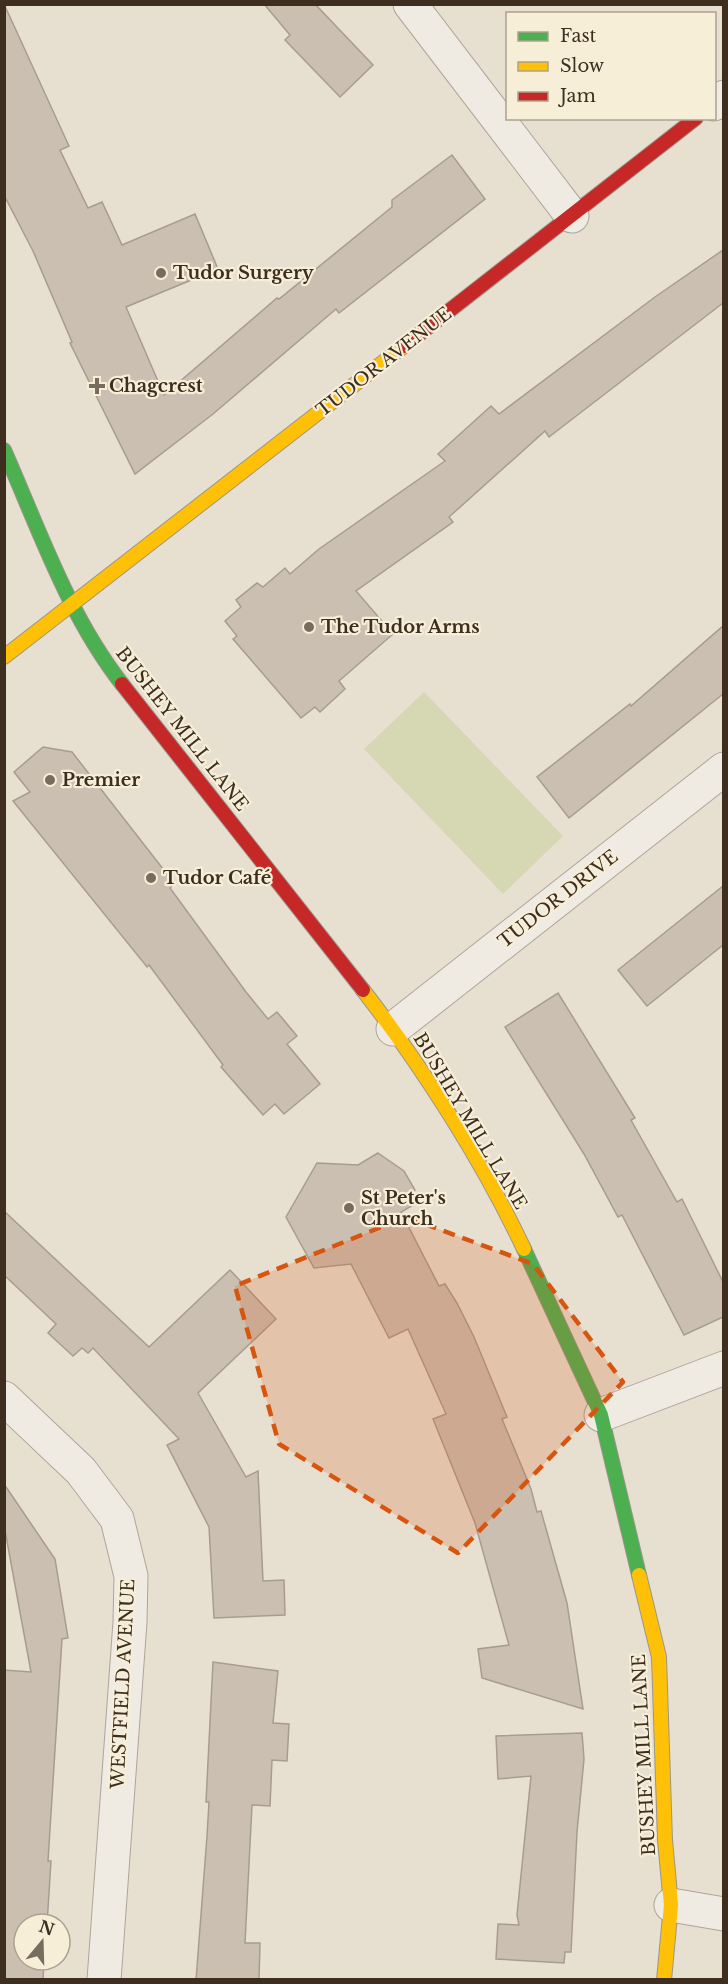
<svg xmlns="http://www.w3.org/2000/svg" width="728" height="1984" font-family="'Libre Baskerville',serif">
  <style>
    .green { fill: #d6d7b3 }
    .building { fill: #cbbfb2; stroke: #a89c90; stroke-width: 1.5 }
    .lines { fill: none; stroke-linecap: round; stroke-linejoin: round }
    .street-casing { stroke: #ada599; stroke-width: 35 }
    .fast-casing { stroke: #9c958a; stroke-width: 16 }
    .slow-casing { stroke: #9c958a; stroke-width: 16 }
    .jam-casing { stroke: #9c958a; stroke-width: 16 }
    .street { stroke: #efebe3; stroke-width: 33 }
    .fast { stroke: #4caf50; stroke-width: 14 }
    .slow { stroke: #ffc107; stroke-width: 14 }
    .jam { stroke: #c62828; stroke-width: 14 }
    .marked { fill: #d7550e; fill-opacity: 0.2; stroke: #d7550e; stroke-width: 4.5; stroke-dasharray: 12 8; stroke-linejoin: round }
    .poi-dot { fill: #786c5e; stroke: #f7eed8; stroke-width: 2 }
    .labels { text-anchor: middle; stroke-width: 4.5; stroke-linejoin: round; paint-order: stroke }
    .poi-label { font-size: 18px; font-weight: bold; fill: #3d2e20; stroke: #f7eed8; text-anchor: start }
    .street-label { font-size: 18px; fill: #3d2e20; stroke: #f7eed8 }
  </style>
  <rect width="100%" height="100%" fill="#e7e0d1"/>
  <!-- green -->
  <path class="green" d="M424,692l139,144 -60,58 -139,-145z"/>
  <!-- building -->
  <g class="building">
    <path d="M4,4l65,142 -9,4 28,58 14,-6 20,43 73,-31 23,55 -92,38 38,88 113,-97 2,1 113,-92v-7l60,-45 33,44 -146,114 -3,-4 -123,105 -78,60 -65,-131 2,-1 -39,-91 -29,-56z"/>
    <path d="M264,4h51l58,61 -33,32 -55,-57 5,-5z"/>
    <path d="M723,250v53l-174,134 -4,-6 -96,86 4,5 -97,69 37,43 -54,47 6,8 -25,23 -5,-5 -14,11 -68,-79 4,-3 -12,-15 16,-14 -5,-7 21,-17 6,4 22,-19 5,6 29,-25 126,-88 -7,-7 53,-48 8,8 156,-117z"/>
    <path d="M723,626v68l-154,124 -32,-41 93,-73 1,2z"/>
    <path d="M43,747l29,5 102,131 -4,5 76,104 22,27 9,-7 20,24 -10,8 33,40 -36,30 -9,-10 -12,11 -42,-48 2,-2 -74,-100 -2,2 -134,-166 17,-9 -16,-20z"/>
    <path d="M723,886v59l-76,61 -29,-36z"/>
    <path d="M558,993l77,125 -4,2 46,82 5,-3 41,83v35l-39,18 -62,-120 -4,2 -34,-63 -79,-127z"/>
    <path d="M378,1153l26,18 11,19 -6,4 6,10 -14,8 38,74 6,-2 12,19 17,34 33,80 -5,2 29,70 6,23 4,-1 26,92 16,106 -101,-31 -4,-29 31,-4 -34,-122 -42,-104 13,-5 -38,-85 -19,9 -38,-74 -37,4 -28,-51 31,-54 41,2z"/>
    <path d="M4,1211l145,136 81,-77 46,49 -78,74 48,84 12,-6 5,110 21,-1 1,35 -71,3 -5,-91 -42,-82 12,-6 -86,-91 -5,5 -6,-5 -9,8 -25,-23 8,-9 -52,-49z"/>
    <path d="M4,1484l51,75 13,79 -6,1 -14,222h3l-4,63h-23v36h20l-1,20h-39v-310l27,2 -27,-147z"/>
    <path d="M213,1662l65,9 -5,52 16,1 -2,37 -15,-1 -2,46 -18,-1 -7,138h15l-1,37h-63l11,-144 2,-34h-3z"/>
    <path d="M582,1733l2,26 -7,73 -6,120h-6l-1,11 -68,-4 2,-35 21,1 -2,-10 14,-139 -33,3 -2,-43z"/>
  </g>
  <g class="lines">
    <defs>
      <g id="street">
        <path d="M410,4l162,212"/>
        <path d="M714,104l10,-7"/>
        <path d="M393,1029l331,-260"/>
        <path d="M4,1398l77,73 36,48 14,57 -1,46 -26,358"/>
        <path d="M601,1415l123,-47"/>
        <path d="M671,1905l53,9"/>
      </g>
      <g id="fast">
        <path d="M4,450c35,79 64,165 118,234"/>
        <path d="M524,1249l77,166 38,160"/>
      </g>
      <g id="slow">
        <path d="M4,657l400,-311"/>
        <path d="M363,990c60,78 119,170 161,259"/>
        <path d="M639,1575l20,82 6,183 6,65 -7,75"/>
      </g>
      <g id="jam">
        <path d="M404,346l292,-228"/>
        <path d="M122,684l241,306"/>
      </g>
    </defs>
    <!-- street casing -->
    <use href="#street" class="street-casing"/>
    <!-- fast casing -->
    <use href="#fast" class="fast-casing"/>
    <!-- slow casing -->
    <use href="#slow" class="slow-casing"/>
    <!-- jam casing -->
    <use href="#jam" class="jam-casing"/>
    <!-- street -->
    <use href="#street" class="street"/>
    <!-- fast -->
    <use href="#fast" class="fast"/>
    <!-- slow -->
    <use href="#slow" class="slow"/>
    <!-- jam -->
    <use href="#jam" class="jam"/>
  </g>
  <!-- marked area -->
  <path class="marked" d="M406,1217l127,47 90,118 -165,171 -179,-109 -44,-158z"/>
  <!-- markers -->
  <g class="poi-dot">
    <circle cx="161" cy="273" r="6"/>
    <path d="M94 377h6v6h6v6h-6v6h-6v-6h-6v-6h6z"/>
    <circle cx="309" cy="627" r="6"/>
    <circle cx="50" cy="780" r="6"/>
    <circle cx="151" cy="878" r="6"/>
    <circle cx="349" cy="1208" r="6"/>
  </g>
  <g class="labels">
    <!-- poi labels -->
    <g class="poi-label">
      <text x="173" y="279">Tudor Surgery</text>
      <text x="109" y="392">Chagcrest</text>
      <text x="321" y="633">The Tudor Arms</text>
      <text x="62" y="786">Premier</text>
      <text x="163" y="884">Tudor Café</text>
      <text x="361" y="1204">St Peter's<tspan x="361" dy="21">Church</tspan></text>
    </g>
    <!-- street labels -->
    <g class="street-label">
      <text transform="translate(384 362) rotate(-38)" y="6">TUDOR AVENUE</text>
      <text transform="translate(182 729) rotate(52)" y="6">BUSHEY MILL LANE</text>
      <text transform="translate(558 899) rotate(-38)" y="6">TUDOR DRIVE</text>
      <text transform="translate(470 1121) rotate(59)" y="6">BUSHEY MILL LANE</text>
      <text transform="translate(123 1684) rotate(-87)" y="6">WESTFIELD AVENUE</text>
      <text transform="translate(644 1755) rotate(-93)" y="6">BUSHEY MILL LANE</text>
    </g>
  </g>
  <!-- border -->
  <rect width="728" height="1984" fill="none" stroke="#3d2e20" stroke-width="12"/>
  <!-- legend -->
  <rect x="506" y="12" width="210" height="108" fill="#f7eed8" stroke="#ada18e" stroke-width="1.5"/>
  <rect x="518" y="32" width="30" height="9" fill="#4caf50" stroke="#ada18e" stroke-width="1.5"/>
  <text x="560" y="42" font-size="18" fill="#3d2e20">Fast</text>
  <rect x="518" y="62" width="30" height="9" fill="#ffc107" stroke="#ada18e" stroke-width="1.5"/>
  <text x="560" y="72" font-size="18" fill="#3d2e20">Slow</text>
  <rect x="518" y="92" width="30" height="9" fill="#c62828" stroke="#ada18e" stroke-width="1.5"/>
  <text x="560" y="102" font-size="18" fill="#3d2e20">Jam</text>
  <!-- north arrow -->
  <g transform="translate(42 1942) rotate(19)"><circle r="28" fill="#f7eed8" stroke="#ada18e" stroke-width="1.5"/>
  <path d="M0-4.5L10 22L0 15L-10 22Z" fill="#786c5e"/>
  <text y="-9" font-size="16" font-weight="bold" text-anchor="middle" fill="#3d2e20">N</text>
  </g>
</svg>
